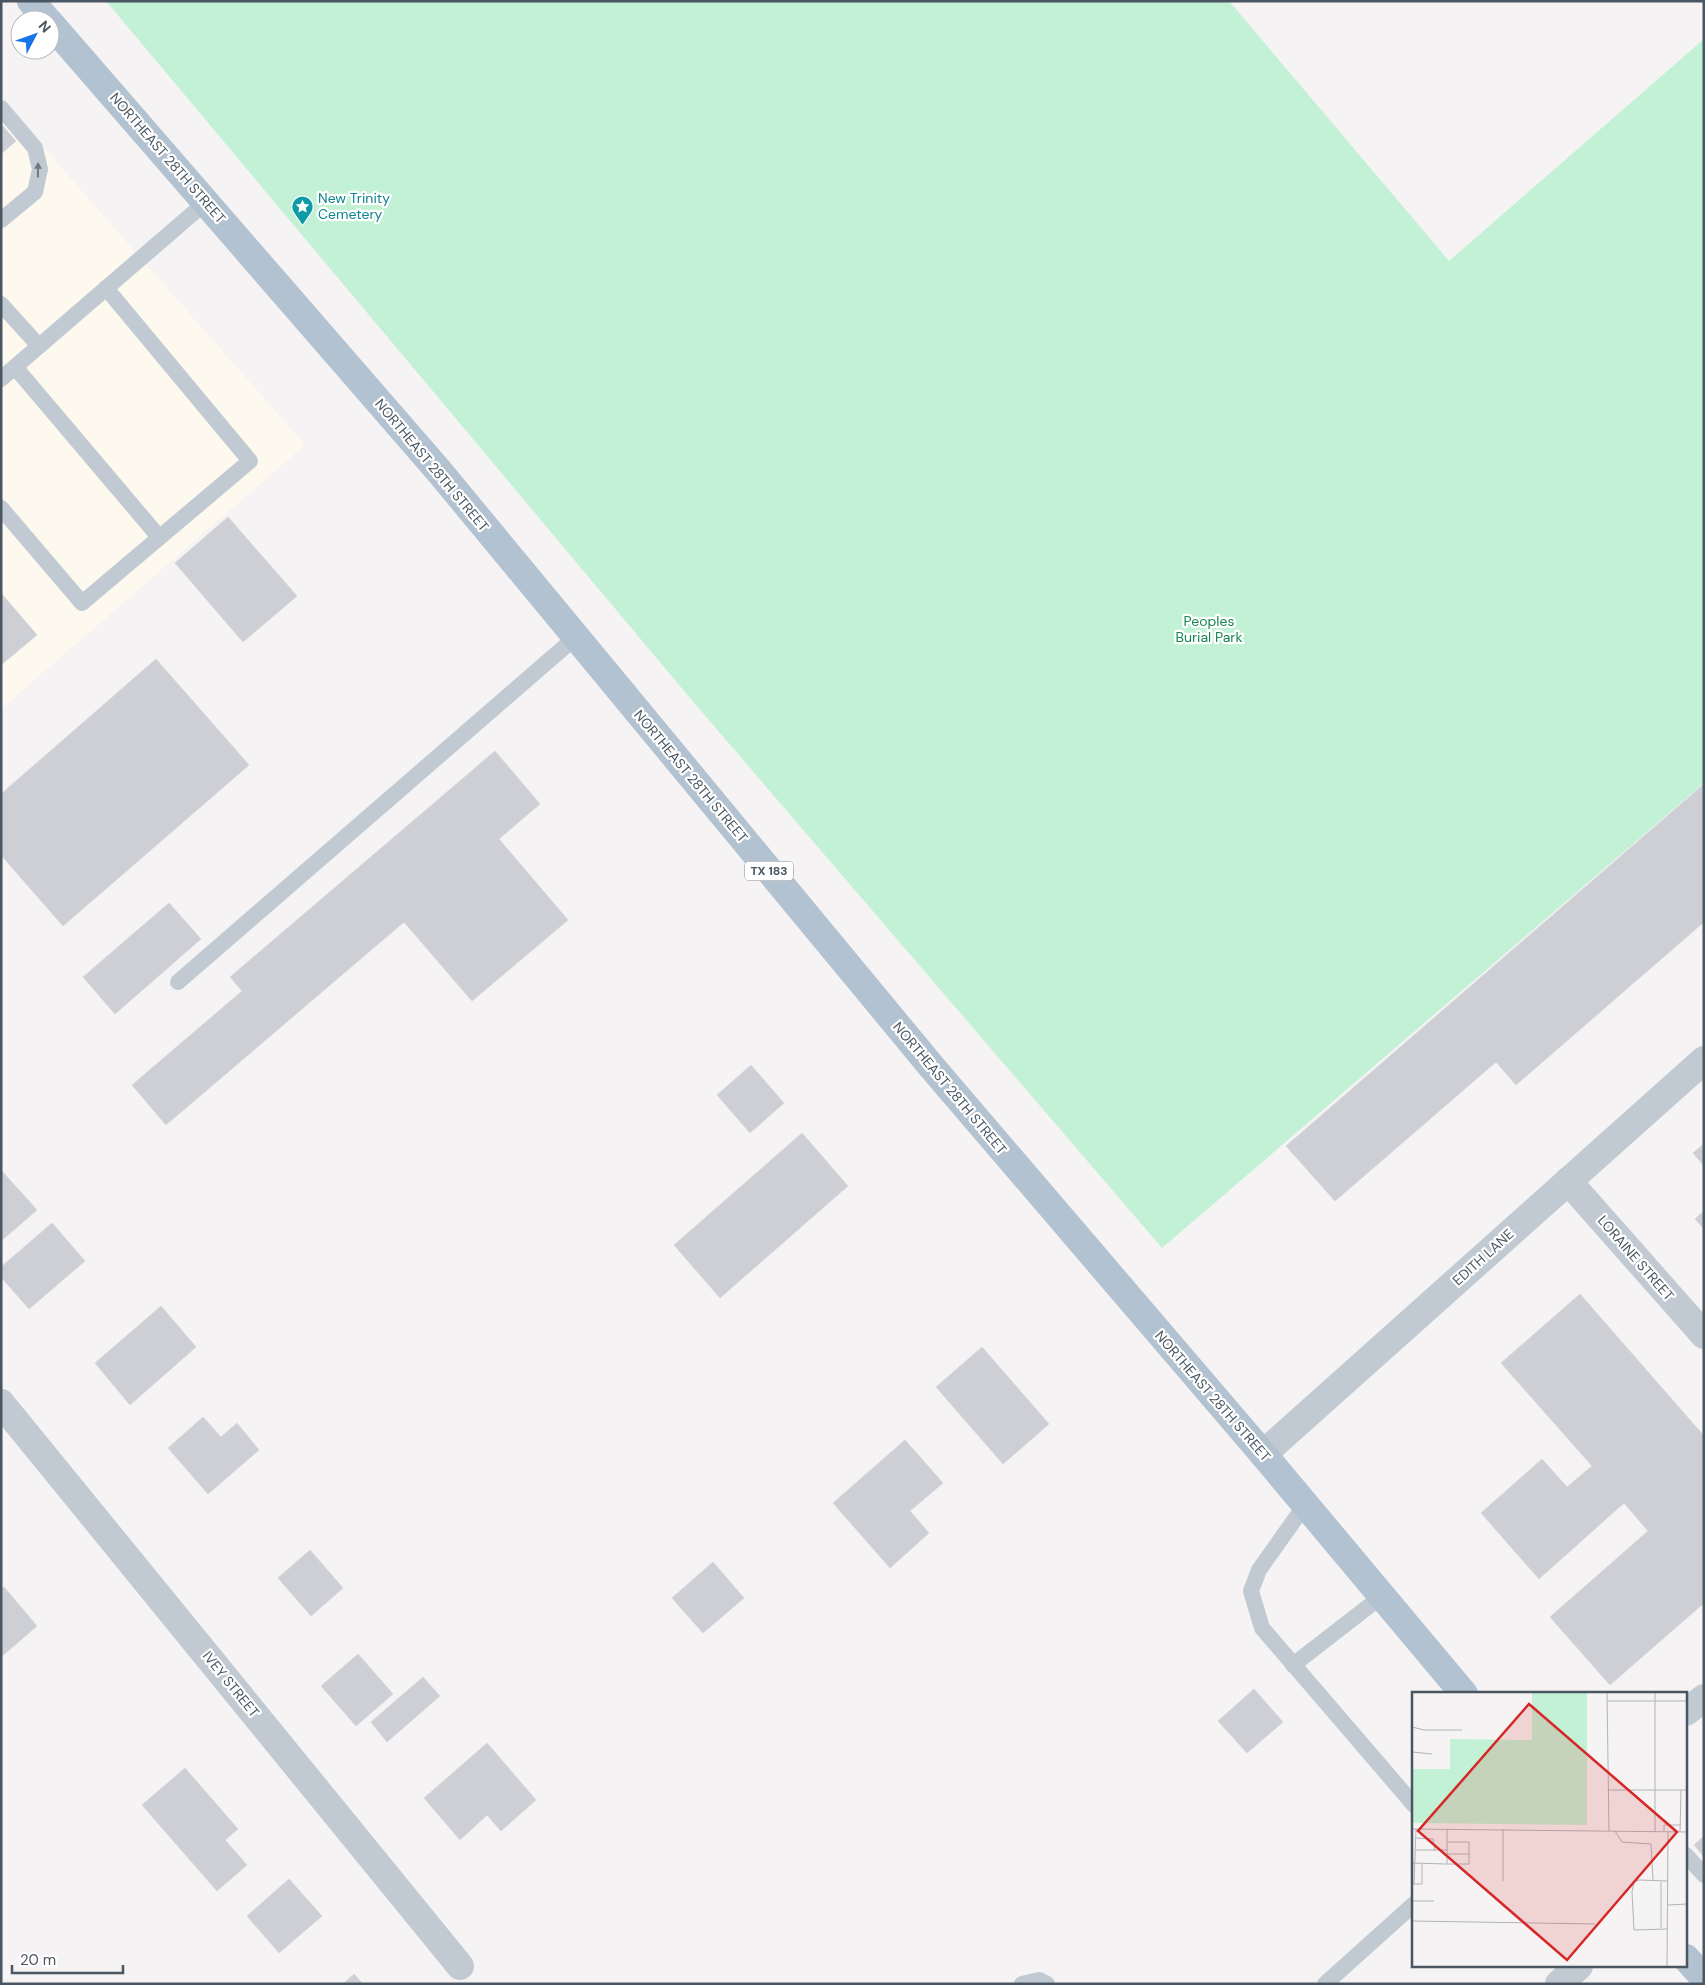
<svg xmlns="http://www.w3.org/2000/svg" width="1705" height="1985" font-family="'DM Sans',sans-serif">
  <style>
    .commercial { fill: #fdf9ef }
    .green { fill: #c3f1d5 }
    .building { fill: #cdcfd5; stroke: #d7d9de }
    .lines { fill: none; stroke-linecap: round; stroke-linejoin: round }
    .service { stroke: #c1cad2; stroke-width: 16 }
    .minor { stroke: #c1cad2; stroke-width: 28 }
    .primary { stroke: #b3c2d1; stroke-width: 28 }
    .oneway { fill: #6e7983 }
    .labels { text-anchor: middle; stroke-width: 4.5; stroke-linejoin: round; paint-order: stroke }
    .shield { fill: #fff; stroke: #808990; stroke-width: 1 }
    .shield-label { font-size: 12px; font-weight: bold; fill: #4a5661 }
    .street-label { font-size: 14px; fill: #4a5661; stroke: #fff }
    .culture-label { font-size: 14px; fill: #0d838f; stroke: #fff; text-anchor: start }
    .park-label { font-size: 14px; fill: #17864f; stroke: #fff }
    .inset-road { fill: none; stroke: #b1b4b9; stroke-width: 1 }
    .view { fill: #d62828; fill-opacity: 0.15; stroke: #d62828; stroke-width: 2.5 }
    .inset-edge { fill: none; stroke: #4a5661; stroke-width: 2.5 }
  </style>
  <rect width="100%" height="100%" fill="#f5f3f3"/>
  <!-- commercial -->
  <path class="commercial" d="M1,99l304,346 -304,264z"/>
  <!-- green -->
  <path class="green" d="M106,1h1123l220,260 255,-222v744l-542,465 -472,-550z"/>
  <!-- building -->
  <g class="building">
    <path d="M1,124l15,17 -15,13z"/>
    <path d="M228,517l69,79 -54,46 -68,-79z"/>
    <path d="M1,593l36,42 -36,30z"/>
    <path d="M156,659l93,106 -186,161 -62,-71v-61z"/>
    <path d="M495,751l45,53 -41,35 69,81 -96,81 -68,-79 -238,203 -34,-40 110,-94 -12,-14z"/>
    <path d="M1704,784v138l-188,163 -20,-23 -161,139 -49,-55z"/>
    <path d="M169,903l32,36 -86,75 -32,-37z"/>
    <path d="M751,1065l33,38 -34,30 -33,-38z"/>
    <path d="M802,1133l46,53 -128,112 -46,-53z"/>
    <path d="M1704,1144v22l-11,-13z"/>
    <path d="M1,1170l36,40 -36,31z"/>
    <path d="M1704,1211v18l-9,-10z"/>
    <path d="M52,1223l33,38 -56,48 -28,-32v-10z"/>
    <path d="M1580,1294l124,142v167l-94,82 -60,-68 98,-86 -24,-28 -85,76 -58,-66 61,-54 25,28 25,-21 -91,-103z"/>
    <path d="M161,1306l35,41 -66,58 -35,-42z"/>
    <path d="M982,1347l67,77 -46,40 -67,-77z"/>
    <path d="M203,1417l18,20 16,-14 22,27 -51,44 -40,-46z"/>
    <path d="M905,1440l38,43 -33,28 19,22 -39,35 -57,-65z"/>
    <path d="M310,1550l33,38 -32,28 -33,-38z"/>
    <path d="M713,1562l31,36 -41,35 -31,-35z"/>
    <path d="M4,1587l33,39 -36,31v-68z"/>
    <path d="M358,1654l35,40 -37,32 -35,-40z"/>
    <path d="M423,1677l17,19 -53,46 -16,-20z"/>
    <path d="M1254,1689l29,33 -36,31 -29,-32z"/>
    <path d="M487,1743l49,57 -35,31 -14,-16 -27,25 -36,-42z"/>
    <path d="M185,1768l53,61 -13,11 22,25 -30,26 -75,-86z"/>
    <path d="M1704,1836v21l-10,-12z"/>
    <path d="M289,1879l33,37 -43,37 -32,-37z"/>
    <path d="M354,1974l9,10h-20z"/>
  </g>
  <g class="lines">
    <!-- service -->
    <g class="service">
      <path d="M1,108l34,40 5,21 -5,23 -34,28"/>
      <path d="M1,304l38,42"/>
      <path d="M15,367l144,170"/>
      <path d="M1,379l205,-177"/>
      <path d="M1,508l81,95 168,-142 -144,-173"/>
      <path d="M178,982l398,-345"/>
      <path d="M1305,1505l-46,65 -8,21 11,37 152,177"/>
      <path d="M1293,1665l89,-69"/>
      <path d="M1686,1855l18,20"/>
      <path d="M1022,1984l17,-4 8,4"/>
      <path d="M1325,1984l89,-80"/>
    </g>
    <!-- minor -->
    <g class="minor">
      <path d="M1568,1181l136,154"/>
      <path d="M1,1403l459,563"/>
      <path d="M1263,1454l441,-394"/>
      <path d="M1686,1712l18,-14"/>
      <path d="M1559,1984l20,-18"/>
    </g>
    <!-- primary -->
    <g class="primary">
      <path d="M31,1l16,19"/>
      <path d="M50,23l388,447 493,596 332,388 201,240"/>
      <path d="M1686,1958l18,20"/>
    </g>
  </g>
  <!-- one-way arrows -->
  <defs><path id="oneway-solid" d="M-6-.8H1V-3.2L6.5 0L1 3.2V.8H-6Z" transform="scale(1.25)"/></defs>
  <use class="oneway" href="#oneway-solid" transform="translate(38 170) rotate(-89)"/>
  <!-- icons -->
  <defs>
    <symbol id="sight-pin" viewBox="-11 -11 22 30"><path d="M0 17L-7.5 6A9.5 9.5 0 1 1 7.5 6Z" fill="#0f9aa8" stroke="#fff"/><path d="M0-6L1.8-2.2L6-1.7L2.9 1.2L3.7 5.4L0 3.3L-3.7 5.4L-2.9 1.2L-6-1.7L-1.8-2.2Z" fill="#fff"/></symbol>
  </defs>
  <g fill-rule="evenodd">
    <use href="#sight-pin" x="290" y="194" width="25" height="34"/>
  </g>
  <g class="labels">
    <!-- shield labels -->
    <rect class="shield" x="745" y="861.5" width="48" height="19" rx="4"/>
    <g class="shield-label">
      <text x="769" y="875">TX 183</text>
    </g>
    <!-- street labels -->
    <g class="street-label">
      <text transform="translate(168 158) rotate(49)" y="5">NORTHEAST 28TH STREET</text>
      <text transform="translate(432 465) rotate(50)" y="5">NORTHEAST 28TH STREET</text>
      <text transform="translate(691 776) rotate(50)" y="5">NORTHEAST 28TH STREET</text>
      <text transform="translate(950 1088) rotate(50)" y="5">NORTHEAST 28TH STREET</text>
      <text transform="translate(1483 1257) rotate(-42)" y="5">EDITH LANE</text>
      <text transform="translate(1636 1258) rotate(49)" y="5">LORAINE STREET</text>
      <text transform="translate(1213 1396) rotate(49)" y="5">NORTHEAST 28TH STREET</text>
      <text transform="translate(231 1684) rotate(51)" y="5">IVEY STREET</text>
    </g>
    <!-- culture labels -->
    <g class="culture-label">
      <text x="318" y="203">New Trinity<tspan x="318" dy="16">Cemetery</tspan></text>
    </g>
    <!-- park labels -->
    <g class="park-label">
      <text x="1209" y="626">Peoples<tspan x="1209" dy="16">Burial Park</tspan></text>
    </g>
  </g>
  <!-- overview -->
  <g transform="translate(1412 1692)">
    <rect width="275" height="275" fill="#f5f3f3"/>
    <path d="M120,1h55v132l-175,-2v-54h38v-30l82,1z" fill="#c3f1d5"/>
    <path class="inset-road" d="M195,1l2,138M243,1v139M195,9h80M0,35l12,3h38M0,60l20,2M196,98h79M0,137l275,3M203,139l7,11 29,2 2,36M252,140v-7h17M268,140l1,-42M4,146l17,1 2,12M4,158h31M35,162h22M0,171l35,1v-35M35,172h22v-22h-22M91,189v-52M0,192h10v-20M2,192l2,-55M0,209h22M256,213l19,-1M0,229l183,3M249,236v-46M255,237l-33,1 -2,-38 2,-10 5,-2 29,1M255,274l1,-134"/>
    <path class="view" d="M117,12l148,128 -110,128 -149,-129z"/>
    <rect width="275" height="275" class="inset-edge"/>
  </g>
  <!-- border -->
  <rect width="1705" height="1985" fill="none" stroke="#4a5661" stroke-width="5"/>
  <!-- north arrow -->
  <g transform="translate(35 35) rotate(49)"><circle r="24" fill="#ffffff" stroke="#b7bbc0"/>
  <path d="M0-4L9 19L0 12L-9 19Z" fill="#1a73e8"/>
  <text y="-8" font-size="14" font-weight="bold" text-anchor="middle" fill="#4a5661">N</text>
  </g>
  <!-- scale -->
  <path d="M12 1965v8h111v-8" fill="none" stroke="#4a5661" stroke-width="2.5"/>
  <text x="20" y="1965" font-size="15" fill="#4a5661" stroke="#ffffff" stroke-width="4" paint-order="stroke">20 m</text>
</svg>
